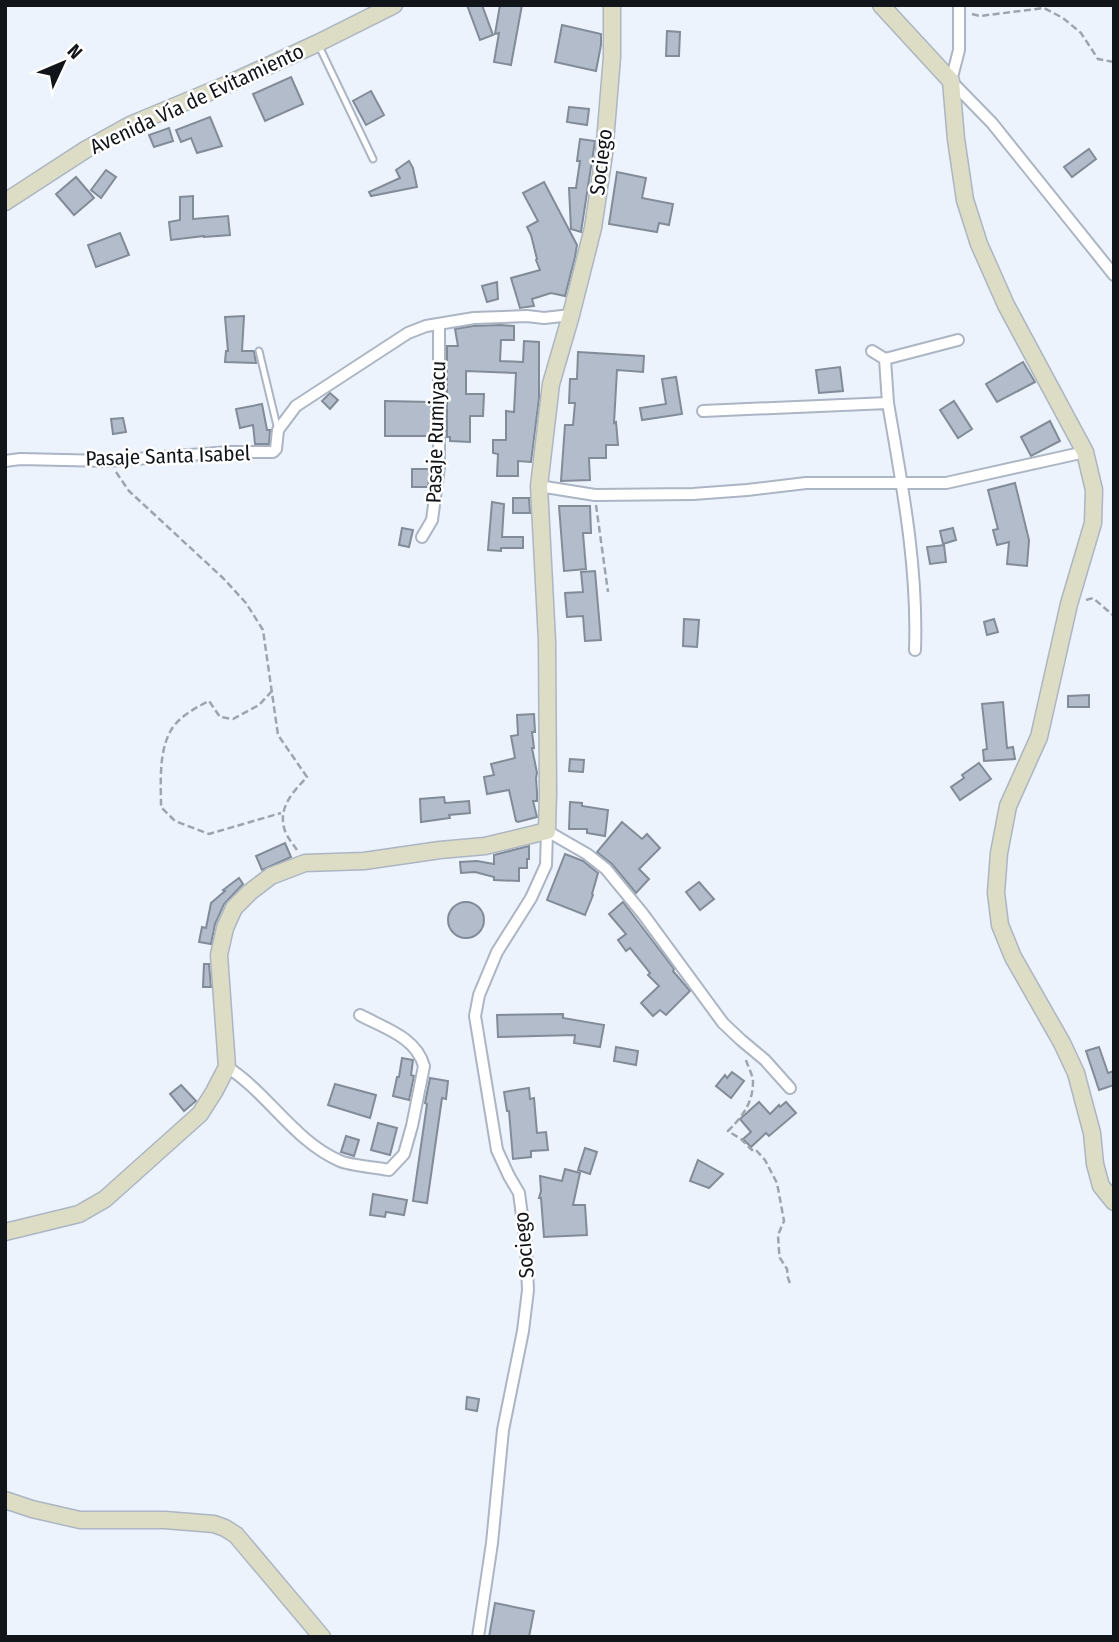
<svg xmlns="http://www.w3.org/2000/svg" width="1119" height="1642" font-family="'Fira Sans Condensed',sans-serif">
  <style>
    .building { fill: #b3bccb; stroke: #828b98; stroke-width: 2 }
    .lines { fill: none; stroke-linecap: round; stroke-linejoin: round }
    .lane-casing { stroke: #acb5c4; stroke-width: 9 }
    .street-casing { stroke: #acb5c4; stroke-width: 14 }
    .secondary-casing { stroke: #acb5c4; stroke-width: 19 }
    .path { stroke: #9fa4ac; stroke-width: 2.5; stroke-dasharray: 7 3.5; stroke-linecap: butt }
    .lane { stroke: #fff; stroke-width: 5 }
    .street { stroke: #fff; stroke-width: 10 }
    .secondary { stroke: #dcddc4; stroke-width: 16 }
    .labels { text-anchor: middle; stroke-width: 5; stroke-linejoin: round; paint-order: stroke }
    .street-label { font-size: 21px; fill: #111419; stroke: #fff }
  </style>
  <rect width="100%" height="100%" fill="#edf3fc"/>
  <!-- building -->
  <g class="building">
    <path d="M467,5h15l11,30 -13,5z"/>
    <path d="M500,5h22l-11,60 -17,-3 5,-29 -4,1z"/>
    <path d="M562,25l39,9v11l-5,26 -41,-9z"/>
    <path d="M667,31l13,1 -1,24h-13z"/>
    <path d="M291,77l12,27 -38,17 -12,-27z"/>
    <path d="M371,91l13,24 -18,10 -13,-24z"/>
    <path d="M569,107l20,2 -2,16 -20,-3z"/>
    <path d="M210,117l12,29 -25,7 -6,-15 -10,4 -5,-12z"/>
    <path d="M169,128l4,13 -19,6 -5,-12z"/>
    <path d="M580,139l15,2 -14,91 -10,-3 -2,-41h7l4,-27h-3z"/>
    <path d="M1089,149l7,10 -24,18 -8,-10z"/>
    <path d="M409,161l4,7 4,19 -46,9 -2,-4 31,-14 -4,-8z"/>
    <path d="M106,170l10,7 -15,21 -10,-8z"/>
    <path d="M617,172l29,6 -4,20 31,6 -4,21 -10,-2 -2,9 -48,-8z"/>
    <path d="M76,177l18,21 -20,17 -18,-21z"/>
    <path d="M544,182l33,63 -2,12 -10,39 -14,-3 -19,6 2,7 -14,2 -9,-30 29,-8 -4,-10 1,-1 -6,-24 -4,-8 11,-6 -15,-28z"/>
    <path d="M193,196v23l35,-3 2,19 -26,2v-1l-33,4 -2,-18 11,-2v-23z"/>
    <path d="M120,233l9,22 -33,12 -8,-22z"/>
    <path d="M497,282l1,17 -11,3 -5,-16z"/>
    <path d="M244,316l-2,35h12l2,12 -31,-1 1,-11h2l-3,-34z"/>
    <path d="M500,325l14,1v14h-13l-1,21 23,1 1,-21 15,1v56l-8,64 -13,-1v15h-21l1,-22 -5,-1v-13h13v-29l8,1 2,-39 -50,-2v23h18l-1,22h-13v26l-20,-1v-4h-3v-91h11l-3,-17 18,-3z"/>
    <path d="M578,352l66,4 -1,16 -26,-2 -3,53 2,-1 2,23h-12v13h-17l1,22 -29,1 4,-56h8l2,-22h-6l1,-24h7z"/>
    <path d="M1023,362l12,20 -38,20 -11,-18z"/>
    <path d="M840,367l3,24 -24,2 -3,-23z"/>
    <path d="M676,377l6,37 -40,6 -2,-12 26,-4 -4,-25z"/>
    <path d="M330,393l8,7 -8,9 -8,-8z"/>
    <path d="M385,401l46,1v34h-46z"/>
    <path d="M954,401l18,28 -14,9 -18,-28z"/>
    <path d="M262,404l5,26h3l-1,14h-14l-2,-19 -13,3 -4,-19z"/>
    <path d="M123,418l3,14 -13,2 -2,-15z"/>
    <path d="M1050,421l10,20 -29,15 -10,-19z"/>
    <path d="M412,469h19l-3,18h-16z"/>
    <path d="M1015,483l14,57 -2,26 -20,-2 2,-22 -12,3 -4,-15 5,-1 -10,-39z"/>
    <path d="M513,498h16l1,15h-17z"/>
    <path d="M492,502l12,2 -2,33h21v11h-22v3l-13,-1z"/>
    <path d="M559,506h31l1,27h-8l3,36 -22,2z"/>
    <path d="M402,528l11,2 -4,17 -10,-2z"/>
    <path d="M953,528l3,12 -13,4 -3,-13z"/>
    <path d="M944,545l2,17 -16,2 -3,-17z"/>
    <path d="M595,571l6,69 -16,1 -2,-25 -16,1 -2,-24 18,-1 -2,-20z"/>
    <path d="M684,619l15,1 -2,27 -14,-1z"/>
    <path d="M994,619l4,13 -11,3 -3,-13z"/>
    <path d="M1089,695v12h-21v-11z"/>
    <path d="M1003,702l4,46 6,-1 2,12 -31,2 -1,-11 4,-1 -5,-45z"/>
    <path d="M534,714l1,18h-3l2,16h-2l5,25 -1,5 1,14v9h-4l4,16 -19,5 -2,-1 -7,-31 -22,4 -3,-17 10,-2 -3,-11 24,-6 -4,-22 7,-1 -1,-20z"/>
    <path d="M570,759l14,1 -1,12 -14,-1z"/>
    <path d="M979,763l12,16 -31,21 -9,-13 13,-9 -2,-3z"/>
    <path d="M444,797l1,6 24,-2 1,12 -21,2 1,3 -29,4 -1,-23z"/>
    <path d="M570,802l12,1v3l26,4 -3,26 -18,-3v-4h-18z"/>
    <path d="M622,822l20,17 5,-5 13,14 -21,21 10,10 -13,14 -24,-29 -15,-12z"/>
    <path d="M285,843l6,14 -29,13 -6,-14z"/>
    <path d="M529,846v13h-2v9h-8v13l-25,-1v-3l-19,-5 -14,1 -1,-11 17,-1 17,3v-9z"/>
    <path d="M565,854l18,7 15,12 -6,21 1,1 -8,20 -38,-15z"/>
    <path d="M239,878l4,6 -19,20 -9,20 -4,20 -12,-2 3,-15 4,1 5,-25 14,-12 -2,-1z"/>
    <path d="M699,882l15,17 -14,11 -14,-18z"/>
    <path d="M623,902l51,67 -1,2 17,20 -24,24 -6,-5 -7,6 -12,-13 18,-17 -11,-11 2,-2 -20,-25 -4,3 -8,-11 8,-6 -17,-20z"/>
    <circle cx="466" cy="920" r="18"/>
    <path d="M204,964h5l2,23h-8z"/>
    <path d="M563,1014v4l41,7 -4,22 -26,-4 1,-8 -77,2 -1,-22z"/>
    <path d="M616,1047l22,4 -2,14 -22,-4z"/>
    <path d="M1099,1047l9,26 6,-2v14l-15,5 -13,-39z"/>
    <path d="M402,1058l11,2 -2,15 3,1 -5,24 -16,-4 4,-19h2z"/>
    <path d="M732,1072l12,9 -13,17 -15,-12 9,-11 2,3z"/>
    <path d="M430,1078l18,3 -2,18 -4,-1 -15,105 -14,-2 14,-97 -2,-1z"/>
    <path d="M335,1084l41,11 -6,23 -42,-13z"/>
    <path d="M181,1085l15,16 -12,10 -14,-17z"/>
    <path d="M529,1088l1,11 4,-1 3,35 9,-1 2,18 -17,1v6l-18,2 -4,-48h-2l-3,-19z"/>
    <path d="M759,1102l11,12 9,-9 1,2 6,-5 10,11 -27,23 -3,-3 -15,14 -8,-8 8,-7 -11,-13z"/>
    <path d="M378,1123l19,5 -7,27 -19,-5z"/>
    <path d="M346,1136l13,4 -5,16 -13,-4z"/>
    <path d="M585,1148l12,4 -7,22 -12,-4z"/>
    <path d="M698,1160l25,14 -14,14 -19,-7z"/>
    <path d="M565,1169l15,4 -7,32h12l2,30 -43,2 -3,-39h-2l2,-7 -1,-15 22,5z"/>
    <path d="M373,1194l34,6 -3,15 -18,-3 -1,5 -15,-2z"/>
    <path d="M467,1397l12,2 -2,12 -11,-2z"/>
    <path d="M495,1603l39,8 -5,26h-40z"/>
  </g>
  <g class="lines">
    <defs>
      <g id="lane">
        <path d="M319,46l54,113"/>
        <path d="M259,351l19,79"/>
      </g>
      <g id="street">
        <path d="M959,5v45l-8,31 41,42 122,152"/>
        <path d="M872,351l13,8 3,44"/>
        <path d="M885,359l73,-19"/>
        <path d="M703,411l185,-8c14,82 30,163 27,247"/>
        <path d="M5,461l15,-2 88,2 122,-9h43l3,-3 2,-19 18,-24 112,-73 18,-7 48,-8 53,-2 17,2 27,-3"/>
        <path d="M539,486l56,9 98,-1 54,-4 59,-7h140l139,-31"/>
        <path d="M422,537l10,-17 7,-53v-143"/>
        <path d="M227,1067c41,26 67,74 113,94 12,5 35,6 49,9l15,-16 8,-28 12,-60c-8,-29 -40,-38 -64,-51"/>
        <path d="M478,1637l14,-94 11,-113 20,-99 5,-41 -2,-44 -7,-53 -10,-17 -12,-26 -22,-134 4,-21 18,-43 34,-54 15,-33 1,-34 40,23 19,15 37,45 80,109 18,17 24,20 25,28"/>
      </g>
      <g id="secondary">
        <path d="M881,5l70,76 5,58 9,61 14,44 27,61 79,147 9,38 -1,33 -24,81 -30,133 -31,69 -9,47 -3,40 4,32 13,32 49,86 14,30 16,60 3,31 6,22 13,16"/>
        <path d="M5,202l80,-52 45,-25 96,-40 92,-42 76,-38"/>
        <path d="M5,1232l74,-18 26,-15 95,-85 14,-22 13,-25 -8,-112 6,-27 9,-20 16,-16 21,-16 34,-13 59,-2 76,-11 45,-4 62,-15 1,-39 -1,-151 -8,-155 12,-102 20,-69 22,-87 11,-74 8,-97v-52"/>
        <path d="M5,1500l27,9 48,11h85l49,4 11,4 11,7 86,102"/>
      </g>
    </defs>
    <!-- lane casing -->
    <use href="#lane" class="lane-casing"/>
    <!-- street casing -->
    <use href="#street" class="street-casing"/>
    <!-- secondary casing -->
    <use href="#secondary" class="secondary-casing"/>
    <!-- path -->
    <g class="path">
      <path d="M972,14l8,2 64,-8 19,10 18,15 17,26 16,3"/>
      <path d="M116,472l13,19 94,87 23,25 17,27 15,105 29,42c-14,15 -30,31 -22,54 2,6 8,13 12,19"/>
      <path d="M596,505l12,87"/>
      <path d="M1086,600l7,-2 21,18"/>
      <path d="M272,691l-13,14 -26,14 -13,-2 -11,-16c-12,6 -27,14 -36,26 -15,22 -12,55 -12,80l14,14 34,13 72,-21"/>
      <path d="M746,1060c2,7 7,15 7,22 0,21 -11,35 -25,49l13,8 11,11 3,-1 10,11 12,23 7,38 -6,14 1,16 1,7 7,11 1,9 3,8"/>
    </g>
    <!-- lane -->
    <use href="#lane" class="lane"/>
    <!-- street -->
    <use href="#street" class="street"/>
    <!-- secondary -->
    <use href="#secondary" class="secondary"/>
  </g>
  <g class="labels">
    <!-- street labels -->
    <g class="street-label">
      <text transform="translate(197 99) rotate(-25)" y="7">Avenida Vía de Evitamiento</text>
      <text transform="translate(601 162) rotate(-83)" y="7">Sociego</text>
      <text transform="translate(436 432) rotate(-88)" y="7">Pasaje Rumiyacu</text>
      <text transform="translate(168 456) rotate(-2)" y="7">Pasaje Santa Isabel</text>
      <text transform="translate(524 1245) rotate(-95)" y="7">Sociego</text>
    </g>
  </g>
  <!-- border -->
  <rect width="1119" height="1642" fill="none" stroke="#111419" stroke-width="14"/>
  <!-- north arrow -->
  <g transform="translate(63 63) rotate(46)" stroke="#ffffff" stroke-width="5" paint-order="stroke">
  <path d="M0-5L12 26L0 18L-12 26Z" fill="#111419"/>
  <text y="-10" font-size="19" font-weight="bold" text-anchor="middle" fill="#111419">N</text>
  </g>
</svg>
